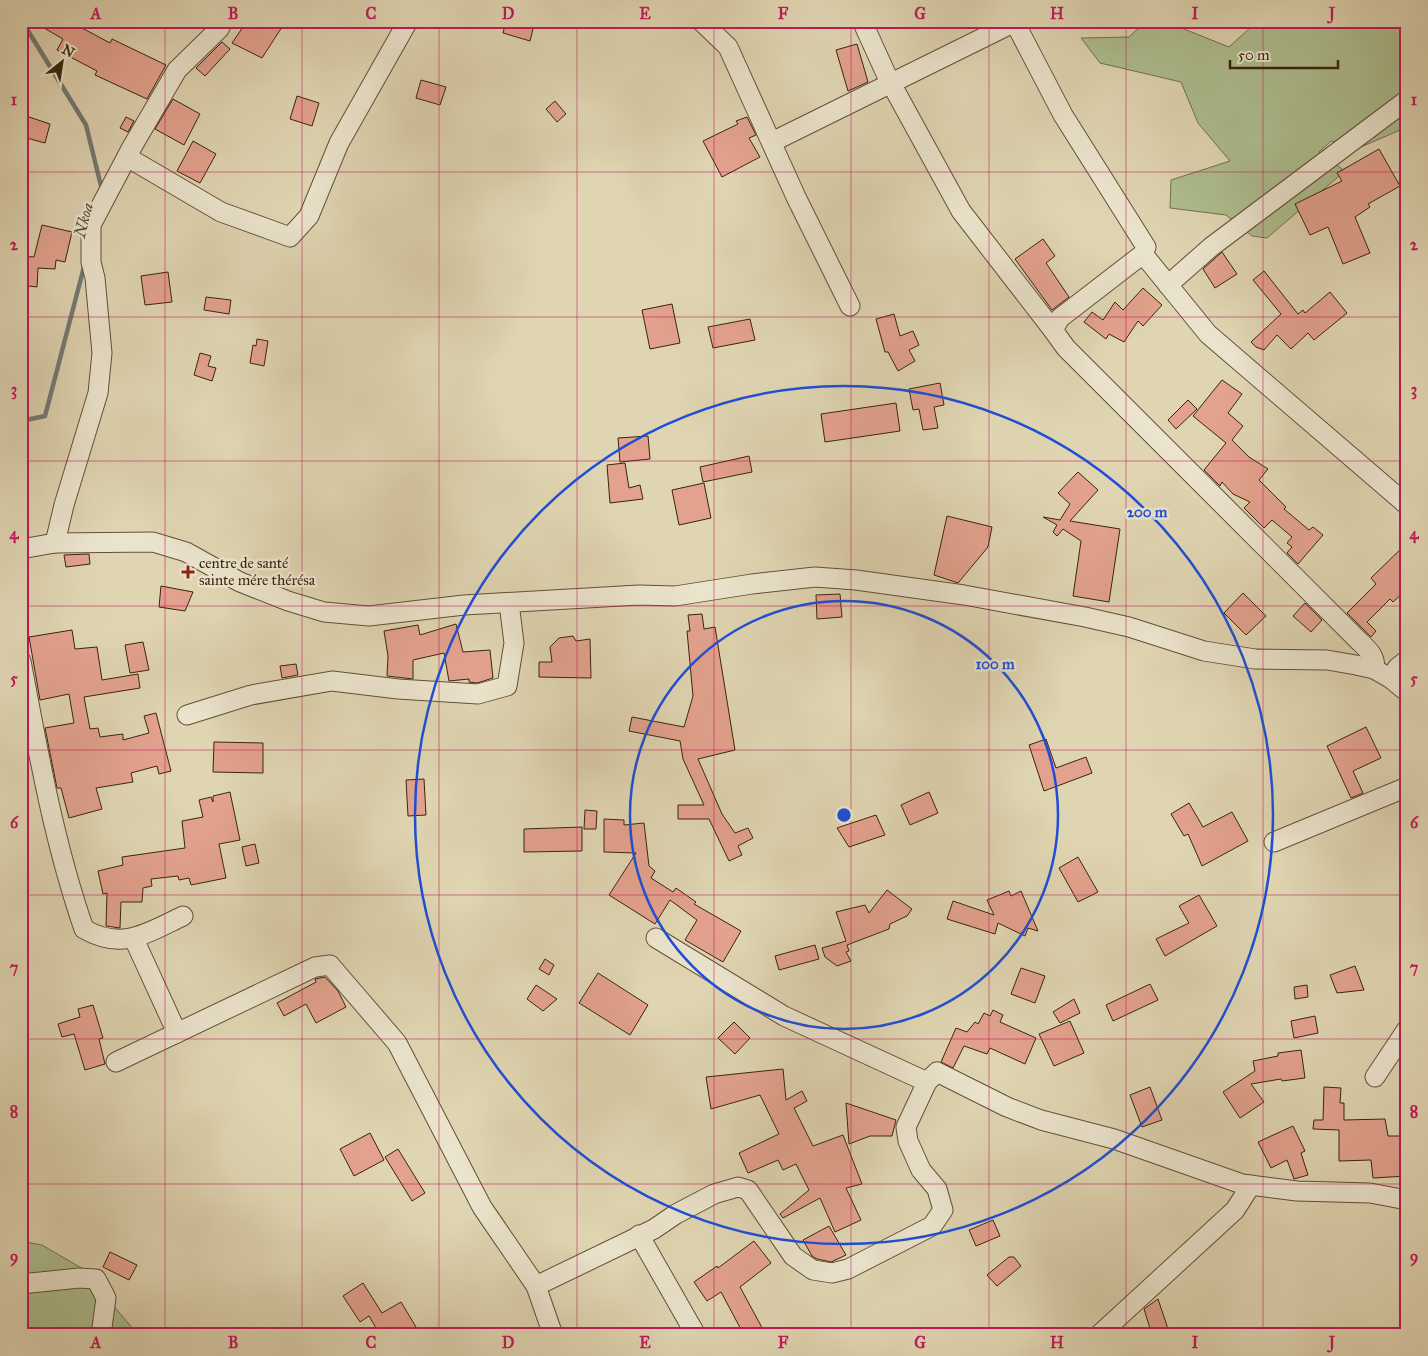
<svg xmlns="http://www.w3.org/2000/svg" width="1428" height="1356" font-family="'IM FELL Great Primer',serif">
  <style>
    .green { fill: #aebe8f; stroke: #73714e }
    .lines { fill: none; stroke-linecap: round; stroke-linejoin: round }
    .stream { stroke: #737b74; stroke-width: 4.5 }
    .building { fill: #e3a28e; stroke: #38240e }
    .minor-casing { stroke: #625037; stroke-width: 21 }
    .minor { stroke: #ebe4cd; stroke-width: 19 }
    .grid { fill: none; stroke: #c2185b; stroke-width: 1; stroke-opacity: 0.55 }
    .ring { fill: none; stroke: #1d4ed8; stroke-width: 2.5 }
    .poi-dot { fill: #8f2418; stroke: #ebe4cd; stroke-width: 2 }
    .labels { text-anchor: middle; stroke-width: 5; stroke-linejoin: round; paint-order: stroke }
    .poi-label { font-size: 15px; fill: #38240e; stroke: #ebe4cd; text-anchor: start }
    .water-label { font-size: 16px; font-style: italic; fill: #504838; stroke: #ebe4cd }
    .centre { fill: #1d4ed8; stroke: #ebe4cd; stroke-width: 2.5 }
    .ring-label { font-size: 15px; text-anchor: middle; font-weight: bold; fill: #1d4ed8; stroke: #ebe4cd; stroke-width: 5; stroke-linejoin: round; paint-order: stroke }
    .neatline { fill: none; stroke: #c2185b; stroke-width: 2 }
    .grid-label { font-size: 16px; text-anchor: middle; font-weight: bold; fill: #c2185b }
  </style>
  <rect width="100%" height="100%" fill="#e0d5b2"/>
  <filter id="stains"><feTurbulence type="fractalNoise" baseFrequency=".004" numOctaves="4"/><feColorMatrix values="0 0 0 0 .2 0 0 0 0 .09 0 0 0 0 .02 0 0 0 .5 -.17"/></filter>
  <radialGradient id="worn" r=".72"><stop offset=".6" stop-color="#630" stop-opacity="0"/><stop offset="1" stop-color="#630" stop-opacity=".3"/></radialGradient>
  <!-- green -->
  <g class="green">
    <path d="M1146,21h18l65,26 23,-21 -7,-5h162v106l-46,20 -30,-6 -12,11 26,19 -78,67 -15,-2 -26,-21 -56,-7 1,-28 59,-19 -32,-38 -17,-41 -81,-19 -19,-25 48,-1z"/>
    <path d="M21,1241l21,4 41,24 55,66h-117z"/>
  </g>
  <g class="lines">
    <!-- stream -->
    <g class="stream">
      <path d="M22,21l64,104 16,65"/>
      <path d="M21,421l24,-5 40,-153"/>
    </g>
  </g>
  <!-- building -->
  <g class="building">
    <path d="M32,21h37l41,22 2,-4 54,26 -19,34 -52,-24 2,-4 -40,-21 6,-11z"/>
    <path d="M247,21h26l9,6 -20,31 -30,-15z"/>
    <path d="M506,21h29l-5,20 -27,-8z"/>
    <path d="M222,42l8,7 -25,27 -9,-8z"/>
    <path d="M857,44l11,38 -20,9 -12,-41z"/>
    <path d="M421,80l25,7 -6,18 -24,-7z"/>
    <path d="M297,96l22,7 -7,23 -22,-7z"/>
    <path d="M173,99l27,15 -16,31 -29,-16z"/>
    <path d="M555,101l11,13 -9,8 -11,-13z"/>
    <path d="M29,117l21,7 -5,19 -22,-6z"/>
    <path d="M126,117l8,4 -6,11 -8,-4z"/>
    <path d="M747,117l9,18 -7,3 11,19 -38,20 -19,-36 35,-17 -2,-3z"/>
    <path d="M193,141l23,13 -16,29 -23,-12z"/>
    <path d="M1379,149l21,37 -32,18 2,3 -15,10 15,36 -27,11 -15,-37 -18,8 -15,-31 47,-23 -5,-8z"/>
    <path d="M42,225l30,7 -7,30 -9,-2 -1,9 -17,-1 -1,19 -16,-2v-29l13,1z"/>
    <path d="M1043,239l12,17 -9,7 23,34 -17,13 -37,-51z"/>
    <path d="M1222,252l15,22 -22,14 -12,-19z"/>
    <path d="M1264,271l34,43 5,-4 2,3 25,-21 17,21 -33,27 -6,-7 -17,16 -14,-14 -13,15 -8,-3 -5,-5 30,-28 -28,-34z"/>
    <path d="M168,272l4,30 -27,3 -4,-29z"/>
    <path d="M1143,288l19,17 -19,21 -5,-5 -14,21 -15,-8 -3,5 -22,-17 8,-10 11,8 12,-18 8,8z"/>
    <path d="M206,297l25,3 -2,14 -25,-4z"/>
    <path d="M672,304l8,39 -30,6 -8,-39z"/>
    <path d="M894,314l6,22 13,-5 6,14 -10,5 6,11 -17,10 -10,-19h-3l-9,-33z"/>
    <path d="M750,319l5,21 -42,8 -5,-21z"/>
    <path d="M257,339l11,2 -4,25 -14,-3 3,-18 3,1z"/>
    <path d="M200,353l11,3 -3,10 8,2 -4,13 -18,-6z"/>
    <path d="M1222,380l20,14 -14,19 15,13 -11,14 17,17 19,12 -9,11 27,27 -2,2 25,21 4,-3 10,8 -25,29 -11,-11 5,-6 -5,-4 5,-6 -20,-17 -8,8 -20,-20 6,-6 -17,-8 -11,-12 -2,4 -16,-16 22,-27 -33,-27z"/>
    <path d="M940,383l4,22 -10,2 4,21 -15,2 -4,-21 -6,1 -4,-21z"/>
    <path d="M1188,400l9,9 -21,20 -8,-9z"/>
    <path d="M896,403l4,28 -75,11 -4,-28z"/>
    <path d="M648,436l2,23 -30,3 -2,-24z"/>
    <path d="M749,456l3,16 -49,10 -3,-15z"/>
    <path d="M625,463l4,25 11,-3 3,14 -33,4 -3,-38z"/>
    <path d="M1078,472l20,18 -28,31 50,8 -11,73 -36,-6 8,-55 -18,-12 -6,7 -4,-4 4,-7 -14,-8 17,3 10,-16 -12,-11z"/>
    <path d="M704,483l7,35 -32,7 -7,-35z"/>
    <path d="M947,516l45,11 -4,20 -30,36 -24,-8z"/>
    <path d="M1407,543v46l-14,13 -3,-3 -23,23 9,9 -5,6 -24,-24 29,-29 -5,-6z"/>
    <path d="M89,554l1,10 -24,3 -2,-12z"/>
    <path d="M161,586l32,6 -8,19 -26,-4z"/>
    <path d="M1243,593l23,23 -20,19 -22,-22z"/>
    <path d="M840,594l2,23 -25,2 -1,-24z"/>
    <path d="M1305,603l17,17 -11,12 -18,-16z"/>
    <path d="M702,614l2,15 11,-2 20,123 -37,9 24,55 13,19 13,-5 5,10 -15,8 4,9 -13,6 -20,-42h-31v-14h26l-21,-46 -3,-18 -51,-10 3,-14 52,10 9,-31 -6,-65h3l-2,-16z"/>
    <path d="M456,624l7,28 27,-2 3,28 -16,5 -8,-1v-3l-20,2 -5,-28 -31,7v19l-26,-3 1,-20 -4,-25 34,-6 2,10z"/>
    <path d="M72,630l3,19 22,-2 5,33 36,-6 2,14 -56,9 6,32 8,-1 2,9 23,-3v6l26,-7 -5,-17 12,-3 15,58 -12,3 -2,-8 -26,7 2,9 -37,6 6,21 -33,9 -8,-30h-4l-12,-60 29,-5 -5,-29 -29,6 -11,-63z"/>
    <path d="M573,636l3,5 14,-2 1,39 -52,-1v-15h13l-2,-15 9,-9z"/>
    <path d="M143,642l6,28 -19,3 -5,-28z"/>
    <path d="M296,664l2,11 -16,3 -2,-12z"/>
    <path d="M1366,727l15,31 -28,13 10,22 -12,5 -24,-52z"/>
    <path d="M1046,739l10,29 30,-11 6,16 -48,18 -15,-46z"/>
    <path d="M214,742l49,1v30l-50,-1z"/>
    <path d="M424,779l2,36 -18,1 -2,-36z"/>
    <path d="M230,792l10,48 -21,4 7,34 -35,7 -2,-7 -10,2 -1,-4 -27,3 1,7 -9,2 -1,14h-21l-1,26 -14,-2 1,-33 -4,1 -5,-23 25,-6 -1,-8 63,-9 -3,-27 21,-4 -4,-17 12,-3 2,5v-6z"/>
    <path d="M929,792l9,21 -28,12 -9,-20z"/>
    <path d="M1189,803l14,24 29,-15 16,29 -46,25 -14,-32 -4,2 -13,-22z"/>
    <path d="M585,810l12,1 -1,18h-12z"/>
    <path d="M876,815l9,20 -36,12 -12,-19z"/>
    <path d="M604,819l20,1v5l20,-2 5,43 6,5 -4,7 22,14 3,-4 20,14 -2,2 47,27 -18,31 -38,-22 12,-20 -27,-20 -15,24 -46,-29 27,-42 -32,-1z"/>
    <path d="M582,827v24l-58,1v-23z"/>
    <path d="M255,844l4,19 -13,3 -4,-19z"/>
    <path d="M1078,857l20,35 -20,10 -19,-34z"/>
    <path d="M887,890l25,19 -5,7 -17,8 -1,5 -42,16 2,6 -3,1 5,9 -14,5 -12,-9 -3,-9 24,-7 -10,-29 29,-7 4,8z"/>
    <path d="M1009,891l2,5 10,-5 17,40 -10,-3 -3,8 -27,-13 -3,11 -48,-15 6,-18 41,14 -7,-15z"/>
    <path d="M1199,895l18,31 -52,30 -9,-17 33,-16 -10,-17z"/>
    <path d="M815,945l4,14 -40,11 -4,-14z"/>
    <path d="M545,959l9,6 -5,10 -10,-6z"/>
    <path d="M1355,966l9,24 -27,3 -7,-18z"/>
    <path d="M1021,968l24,8 -10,27 -24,-9z"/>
    <path d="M598,973l50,32 -18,30 -51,-32z"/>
    <path d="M325,977l13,14 8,16 -30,16 -10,-19 -22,12 -7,-13 39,-21 -1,-3z"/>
    <path d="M1150,984l8,16 -45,21 -7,-16z"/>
    <path d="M536,985l21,14 -14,12 -16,-12z"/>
    <path d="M1307,985l1,12 -13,2 -1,-12z"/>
    <path d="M1074,999l6,14 -20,10 -7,-11z"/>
    <path d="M93,1005l10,33 -4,1 6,25 -20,6 -11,-36 -12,3 -4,-13 22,-7 -2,-8z"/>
    <path d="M993,1010l10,5 -3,7 36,16 -11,26 -35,-16 -3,6 -23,-8 -11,22 -12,-6 15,-34 11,4 8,-10 3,2 6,-11 6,3z"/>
    <path d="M1315,1016l3,17 -24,5 -3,-17z"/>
    <path d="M1070,1021l14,32 -30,13 -15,-32z"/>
    <path d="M734,1022l16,16 -15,16 -17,-16z"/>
    <path d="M1301,1050l4,28 -23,3 -1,-2 -30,5 13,18 -24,16 -17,-26 32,-21 -2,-10 25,-5v-3z"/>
    <path d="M783,1069l3,31 16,-9 5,10 -13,7 19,38 30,-11 19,49 -16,4 15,32 -26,12 -15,-34 -37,20 -3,-4 29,-24 -13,-26 -13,6 -5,-10 -30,13 -9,-20 40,-19 -19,-39 -49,14 -5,-32z"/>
    <path d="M1150,1087l12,33 -20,7 -12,-32z"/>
    <path d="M1324,1087l17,1 -1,15h4v17l41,-1 3,17h19v40l-34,2 -2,-18 -32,1v-31l-26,-1 1,-9h9z"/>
    <path d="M846,1103l50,17 -4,16h-22l-21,8z"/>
    <path d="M1293,1126l12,25 -4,2 7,22 -14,4 -7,-19 -16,8 -13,-26z"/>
    <path d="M370,1133l14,27 -30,16 -14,-27z"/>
    <path d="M398,1149l27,44 -13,8 -27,-44z"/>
    <path d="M993,1220l7,16 -24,10 -7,-16z"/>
    <path d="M829,1226l17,29 -15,7 -14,-3 -5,-3 -9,-16z"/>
    <path d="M754,1241l17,22 -31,24 26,48h-22l-23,-43 -14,9 -13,-19 23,-16 1,2z"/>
    <path d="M110,1252l27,13 -8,15 -26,-13z"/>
    <path d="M1009,1257h5l7,9 -24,20 -10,-11z"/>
    <path d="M363,1283l19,30 19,-11 15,25 -13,8h-23l-11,-19 -9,6 -17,-26z"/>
    <path d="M1158,1299l12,36h-18l-8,-26z"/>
  </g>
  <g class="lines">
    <defs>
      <g id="minor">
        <path d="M701,21l27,26 68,150 54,109"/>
        <path d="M862,21l25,55 74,135 92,119"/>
        <path d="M1014,21l49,94 83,132 -3,7 -83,64 -7,12 13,18 292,292c8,8 19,16 16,29"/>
        <path d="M772,142l243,-120"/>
        <path d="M127,157l94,55 69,25 19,-21 30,-73 69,-122"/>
        <path d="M1143,254l65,80 199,171"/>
        <path d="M1168,285l43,-38 196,-147"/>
        <path d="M55,543l9,-38 34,-112 4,-40 -7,-75 -4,-16v-37l41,-78 45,-77 42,-41 4,-8"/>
        <path d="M21,549l34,-6 98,-1 33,10 54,30 48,19 36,11 45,4 95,-11 175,-10 36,1 77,-12 63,-7 41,3 108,15 121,22 44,10 75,24 51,8 72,1 29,5 18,4 16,9 17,14"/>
        <path d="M21,661c17,90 33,182 63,268 38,22 63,4 99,-13"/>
        <path d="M1390,678l8,-11 9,-7"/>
        <path d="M187,715l64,-20 81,-14 66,8 80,5 29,-8 7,-43 -5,-40"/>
        <path d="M1274,842l133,-55"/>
        <path d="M656,938l128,78 143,66"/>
        <path d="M134,939l43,94"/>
        <path d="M116,1062l199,-95 15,-2 67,78 85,164 54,79 17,49"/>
        <path d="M1375,1077l32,-48"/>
        <path d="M639,1235l57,100"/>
        <path d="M21,1284l58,-6 17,1 10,19 -5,37"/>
        <path d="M536,1286l118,-57 22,-15 38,-20 24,-7 10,3 45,66 20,14 19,3 16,-4 84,-43 11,-16 -6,-21 -16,-19 -13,-29 -2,-14 21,-45 10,-10 70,35 34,13 73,19 128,45 55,7 73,2 37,7"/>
        <path d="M1099,1335l136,-125 16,-25"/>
      </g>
    </defs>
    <!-- minor casing -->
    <use href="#minor" class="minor-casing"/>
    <!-- minor -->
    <use href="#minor" class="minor"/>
  </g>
  <!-- grid -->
  <path class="grid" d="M165,21v1314M302,21v1314M439,21v1314M577,21v1314M714,21v1314M851,21v1314M989,21v1314M1126,21v1314M1263,21v1314M21,172h1386M21,317h1386M21,461h1386M21,606h1386M21,750h1386M21,895h1386M21,1039h1386M21,1184h1386"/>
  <!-- distance rings -->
  <g class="ring">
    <circle cx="844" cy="815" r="214"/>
    <circle cx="844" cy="815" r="429"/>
  </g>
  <!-- markers -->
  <path class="poi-dot" d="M185.5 564.5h5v5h5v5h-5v5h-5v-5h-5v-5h5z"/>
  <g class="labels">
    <!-- poi labels -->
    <g class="poi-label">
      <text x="199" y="568">centre de santé<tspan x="199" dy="17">sainte mére thérésa</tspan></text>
    </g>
    <!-- water labels -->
    <g class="water-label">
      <text transform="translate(83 220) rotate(-76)" y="6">Nkoa</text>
    </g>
  </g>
  <circle cx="844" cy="815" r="8" class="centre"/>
  <g class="ring-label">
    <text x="1147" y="517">200 m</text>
    <text x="995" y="669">100 m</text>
  </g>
  <!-- margin -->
  <rect width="1428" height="1356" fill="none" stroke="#e0d5b2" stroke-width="55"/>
  <!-- north arrow -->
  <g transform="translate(62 62) rotate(30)" stroke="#ebe4cd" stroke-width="4" paint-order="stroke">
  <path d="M0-4L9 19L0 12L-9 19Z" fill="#38240e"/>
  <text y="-8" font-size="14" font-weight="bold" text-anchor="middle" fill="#38240e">N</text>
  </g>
  <!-- scale -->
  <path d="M1230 60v8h108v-8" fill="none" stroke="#38240e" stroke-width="2.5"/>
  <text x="1238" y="60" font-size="15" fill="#38240e" stroke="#ebe4cd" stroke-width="4" paint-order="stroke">50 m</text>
  <rect x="28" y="28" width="1372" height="1300" class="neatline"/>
  <g class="grid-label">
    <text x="96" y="19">A</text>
    <text x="233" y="19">B</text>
    <text x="371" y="19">C</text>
    <text x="508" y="19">D</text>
    <text x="645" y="19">E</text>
    <text x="783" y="19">F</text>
    <text x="920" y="19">G</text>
    <text x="1057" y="19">H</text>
    <text x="1195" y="19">I</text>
    <text x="1332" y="19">J</text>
    <text x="14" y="105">1</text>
    <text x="1414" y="105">1</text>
    <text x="14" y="250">2</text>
    <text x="1414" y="250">2</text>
    <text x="14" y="395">3</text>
    <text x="1414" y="395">3</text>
    <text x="14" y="539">4</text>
    <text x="1414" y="539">4</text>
    <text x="14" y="684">5</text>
    <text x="1414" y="684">5</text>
    <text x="14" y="828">6</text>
    <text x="1414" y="828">6</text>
    <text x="14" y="973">7</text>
    <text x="1414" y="973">7</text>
    <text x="14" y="1117">8</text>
    <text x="1414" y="1117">8</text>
    <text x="14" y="1262">9</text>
    <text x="1414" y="1262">9</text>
    <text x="96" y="1348">A</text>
    <text x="233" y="1348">B</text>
    <text x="371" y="1348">C</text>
    <text x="508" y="1348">D</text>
    <text x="645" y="1348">E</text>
    <text x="783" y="1348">F</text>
    <text x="920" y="1348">G</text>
    <text x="1057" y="1348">H</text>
    <text x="1195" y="1348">I</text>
    <text x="1332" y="1348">J</text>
  </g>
  <rect width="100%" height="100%" filter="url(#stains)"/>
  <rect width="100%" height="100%" fill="url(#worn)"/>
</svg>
